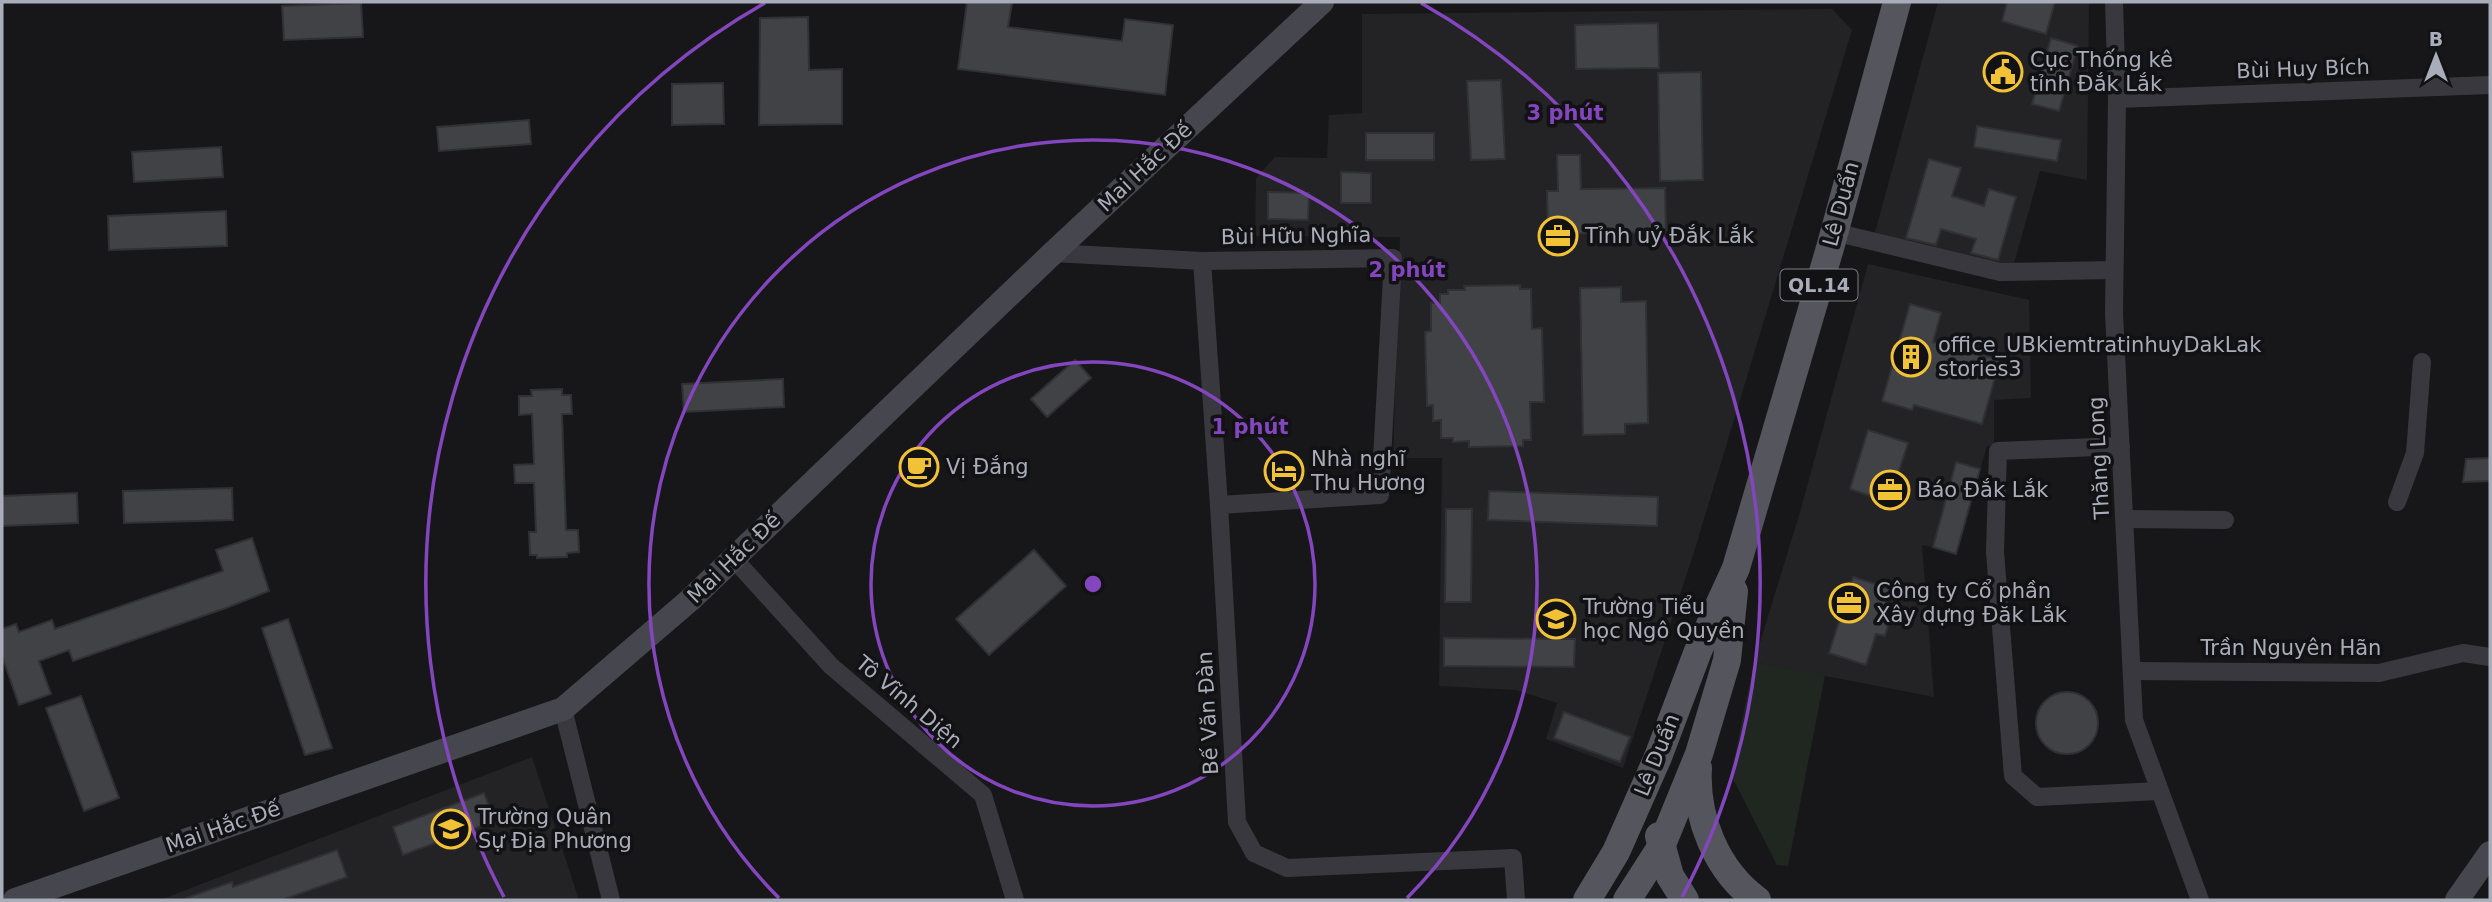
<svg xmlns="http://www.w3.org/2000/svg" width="2492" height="902" font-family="'DejaVu Sans',sans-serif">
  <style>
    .built { fill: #232326 }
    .green { fill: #1f2720 }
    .building { fill: #414246; stroke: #313135; stroke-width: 2 }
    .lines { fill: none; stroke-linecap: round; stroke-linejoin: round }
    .street { stroke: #38383e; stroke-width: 18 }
    .secondary { stroke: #46474e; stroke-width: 24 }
    .primary { stroke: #54555d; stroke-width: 28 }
    .ring { fill: none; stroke: #8446be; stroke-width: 3.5 }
    .labels { text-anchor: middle; stroke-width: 7; stroke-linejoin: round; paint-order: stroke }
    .shield { fill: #121214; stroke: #7c7e88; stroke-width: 2 }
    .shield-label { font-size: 19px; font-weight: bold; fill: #a9adb9 }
    .poi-label { font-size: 21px; fill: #a9adb9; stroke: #121214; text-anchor: start }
    .street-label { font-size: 21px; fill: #a9adb9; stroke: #121214 }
    .centre { fill: #8446be; stroke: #121214; stroke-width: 3.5 }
    .ring-label { font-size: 21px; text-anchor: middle; font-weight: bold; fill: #8446be; stroke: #121214; stroke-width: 7; stroke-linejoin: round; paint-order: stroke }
  </style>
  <rect width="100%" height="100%" fill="#171719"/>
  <!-- built -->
  <g class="built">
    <path d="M1938,2h151l-2,178 -47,-9 -29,103 -140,-27z"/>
    <path d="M1832,9l20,21 -158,522 -71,216 -77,-29 11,-36 -41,-13 -77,-4 3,-228h-49l7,-221 -145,-1 1,-58 19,-21 52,1 2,-43 33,-2v-99z"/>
    <path d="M1868,264l161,36 2,98 -37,2v46h-7l-31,108 -34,-9 12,152 -180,-35 46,-150z"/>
    <path d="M532,757l47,143h-419z"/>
  </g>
  <!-- green -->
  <path class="green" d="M1754,662l71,13 -37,191 -11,-1 -46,-90z"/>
  <!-- building -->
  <g class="building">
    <path d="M967,2l45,1 -4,24 114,14 3,-22 48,6 -8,70 -207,-26z"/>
    <path d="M2007,2h48l-9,32 -44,-13z"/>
    <path d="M361,3l2,34 -79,3 -2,-34z"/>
    <path d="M808,17l1,53 33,-1v55l-83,1 1,-107z"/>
    <path d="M1658,23l1,45 -83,1 -1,-44z"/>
    <path d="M2051,38l27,8 -19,65 -27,-7z"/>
    <path d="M1701,72l2,108 -43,1 -2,-108z"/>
    <path d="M1501,80l4,79 -34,1 -4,-79z"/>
    <path d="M723,83l1,41 -52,1v-41z"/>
    <path d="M529,120l2,24 -92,7 -2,-24z"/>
    <path d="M1977,126l84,14 -4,21 -83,-14z"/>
    <rect x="1366" y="133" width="68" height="27"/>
    <path d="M221,147l2,30 -89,5 -2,-30z"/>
    <path d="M1557,155h23l1,34 84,-1 1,44 -118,2 -1,-43h11z"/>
    <path d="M1929,159l32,9 -9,28 32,10 5,-17 27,8 -18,63 -27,-7 5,-14 -35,-10 -5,16 -30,-7z"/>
    <path d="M1341,172l30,1v30h-30z"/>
    <path d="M1268,192l41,1 -1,27 -40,-1z"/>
    <path d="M226,211l1,35 -118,4 -1,-34z"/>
    <path d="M1520,285v4h11l1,40 10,-1 2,74h-14l1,38h-8v6l-54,1v-6l-16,1v-4h-12v-18l-8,1v-16l-6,1 -2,-74 6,-1v-28h9v-9h8v-4h17l-1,-4z"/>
    <path d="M1621,287v15l25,-1 2,122 -23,1v10l-42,1 -3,-147z"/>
    <path d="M1910,304l31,9 -8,29 67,18 -18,64 -68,-19 -2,5 -30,-9z"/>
    <path d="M1075,360l16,18 -44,39 -16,-18z"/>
    <path d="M783,379l1,28 -100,5 -2,-28z"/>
    <path d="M562,389v6h9l1,19h-10l4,116h12l1,22 -12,1v4l-30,1v-3h-7l-1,-23h7l-2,-49h-19l-1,-18 20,-1 -2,-50 -13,1v-19h13l-1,-6z"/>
    <path d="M1868,430l40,13 -19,59 -39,-13z"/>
    <path d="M2490,458v23l-27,1 3,-23z"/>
    <path d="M1956,462l24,7 -24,85 -23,-7z"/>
    <path d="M232,488l1,32 -109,3 -1,-32z"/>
    <path d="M1489,491l169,6 -1,29 -169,-6z"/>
    <path d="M77,493l1,30 -76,3v-30z"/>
    <path d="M1446,509h26l-1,93h-26z"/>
    <path d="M252,538l17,53 -43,17 -153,53 -4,-11 -30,11 12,33 -32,11 -17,-49v-27l14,-5 3,8 33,-12 3,9 168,-58 -7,-21z"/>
    <path d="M1034,550l32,36 -77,69 -33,-36z"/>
    <path d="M1853,577l38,12 -9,26 8,3 -5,18 -9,-2 -10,31 -37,-12z"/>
    <path d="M288,619l44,129 -27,7 -43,-127z"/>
    <path d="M1444,638l131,1 -1,28 -130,-1z"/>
    <circle cx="2067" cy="723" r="31"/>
    <path d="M81,696l38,102 -35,13 -38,-103z"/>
    <path d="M1564,712l66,25 -10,25 -66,-24z"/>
    <path d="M484,793l11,28 -92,34 -10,-28z"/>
    <path d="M337,850l10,27 -65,23h-96v-2l46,-16 1,5z"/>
  </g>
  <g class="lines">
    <!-- street -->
    <g class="street">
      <path d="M2114,2l3,97 -3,214 20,407 66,180"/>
      <path d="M2117,99l373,-14"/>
      <path d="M1834,232l166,40 114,-2"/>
      <path d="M1053,253l149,8 191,-3 -13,237 -161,10"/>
      <path d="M1202,261l17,244 18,317 17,31 33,15 226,-10 3,42"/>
      <path d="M2121,446l-123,5 -3,101 18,224 24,21 122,-6"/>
      <path d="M2397,502l18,-49 7,-91"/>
      <path d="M2125,519l100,1"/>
      <path d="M734,559l97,107 152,129 32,105"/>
      <path d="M2132,671l247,2 84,-20 27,4"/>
      <path d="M563,709l48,191"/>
    </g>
    <!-- secondary -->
    <g class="secondary">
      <path d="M15,900l548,-191 127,-109 363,-347 269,-251"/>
      <path d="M2457,900l33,-47"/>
    </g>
    <!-- primary -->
    <g class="primary">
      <path d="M1698,768c-3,49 18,102 59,132"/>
      <path d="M1659,836l11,40 15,24"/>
      <path d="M1587,900l29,-48 42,-95 40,-106 38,-83 94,-320 67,-246"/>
      <path d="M1627,900l34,-53 38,-93 28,-94 7,-69"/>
    </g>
  </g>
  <!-- distance rings -->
  <g class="ring">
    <circle cx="1093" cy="584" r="222"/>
    <path d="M779 898A444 444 0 1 1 1407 898"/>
    <path d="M504 897A667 667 0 0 1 765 3M1421 3A667 667 0 0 1 1682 897"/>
  </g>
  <!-- icons -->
  <defs>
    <symbol id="civic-ring" viewBox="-11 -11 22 22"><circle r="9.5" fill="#121214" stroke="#f2c236" stroke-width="1.5"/><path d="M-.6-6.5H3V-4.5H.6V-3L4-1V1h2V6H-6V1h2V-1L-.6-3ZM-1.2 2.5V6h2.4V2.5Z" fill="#f2c236"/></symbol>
    <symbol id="office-ring" viewBox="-11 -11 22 22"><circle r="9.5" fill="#121214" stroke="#f2c236" stroke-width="1.5"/><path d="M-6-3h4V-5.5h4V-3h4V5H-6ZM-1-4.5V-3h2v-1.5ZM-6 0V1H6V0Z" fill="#f2c236"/></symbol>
    <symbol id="building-ring" viewBox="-11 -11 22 22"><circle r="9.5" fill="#121214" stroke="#f2c236" stroke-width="1.5"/><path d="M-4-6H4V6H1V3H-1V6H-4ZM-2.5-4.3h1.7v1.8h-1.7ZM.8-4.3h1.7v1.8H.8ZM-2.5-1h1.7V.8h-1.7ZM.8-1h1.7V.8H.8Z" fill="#f2c236"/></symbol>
    <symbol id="cafe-ring" viewBox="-11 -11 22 22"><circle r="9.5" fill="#121214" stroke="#f2c236" stroke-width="1.5"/><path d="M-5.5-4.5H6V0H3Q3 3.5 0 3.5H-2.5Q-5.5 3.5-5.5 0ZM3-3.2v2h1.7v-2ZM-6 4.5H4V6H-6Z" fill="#f2c236"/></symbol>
    <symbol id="hotel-ring" viewBox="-11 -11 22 22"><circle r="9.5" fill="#121214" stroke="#f2c236" stroke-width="1.5"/><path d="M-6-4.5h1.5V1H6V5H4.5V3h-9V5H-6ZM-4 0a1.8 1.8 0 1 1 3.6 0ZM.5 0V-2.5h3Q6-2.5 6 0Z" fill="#f2c236"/></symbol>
    <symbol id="school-ring" viewBox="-11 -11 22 22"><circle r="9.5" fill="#121214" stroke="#f2c236" stroke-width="1.5"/><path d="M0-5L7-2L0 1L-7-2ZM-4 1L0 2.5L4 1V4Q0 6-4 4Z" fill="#f2c236"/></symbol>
  </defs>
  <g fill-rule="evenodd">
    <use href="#civic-ring" x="1981" y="50" width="44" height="44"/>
    <use href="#office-ring" x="1536" y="214" width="44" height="44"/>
    <use href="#building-ring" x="1889" y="335" width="44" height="44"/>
    <use href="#cafe-ring" x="897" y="445" width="44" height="44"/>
    <use href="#hotel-ring" x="1262" y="449" width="44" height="44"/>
    <use href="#office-ring" x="1868" y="468" width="44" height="44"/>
    <use href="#office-ring" x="1827" y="581" width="44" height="44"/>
    <use href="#school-ring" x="1534" y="597" width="44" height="44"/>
    <use href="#school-ring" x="429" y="807" width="44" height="44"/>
  </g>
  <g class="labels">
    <!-- shield labels -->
    <rect class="shield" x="1780.5" y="269.5" width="77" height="31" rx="5"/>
    <g class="shield-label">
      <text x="1819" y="292">QL.14</text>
    </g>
    <!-- poi labels -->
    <g class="poi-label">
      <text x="2030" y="67">Cục Thống kê<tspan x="2030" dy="24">tỉnh Đắk Lắk</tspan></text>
      <text x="1585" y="243">Tỉnh uỷ Đắk Lắk</text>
      <text x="1938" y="352">office_UBkiemtratinhuyDakLak<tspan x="1938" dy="24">stories3</tspan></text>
      <text x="1311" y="466">Nhà nghĩ<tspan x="1311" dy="24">Thu Hương</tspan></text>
      <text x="946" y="474">Vị Đắng</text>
      <text x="1917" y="497">Báo Đắk Lắk</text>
      <text x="1876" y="598">Công ty Cổ phần<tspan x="1876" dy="24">Xây dựng Đăk Lắk</tspan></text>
      <text x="1583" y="614">Trường Tiểu<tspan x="1583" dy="24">học Ngô Quyền</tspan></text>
      <text x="478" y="824">Trường Quân<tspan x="478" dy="24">Sự Địa Phương</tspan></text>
    </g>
    <!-- street labels -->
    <g class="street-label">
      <text transform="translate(2303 69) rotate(-2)" y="7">Bùi Huy Bích</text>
      <text transform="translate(1145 167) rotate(-43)" y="7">Mai Hắc Đế</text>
      <text transform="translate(1841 204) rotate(-75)" y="7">Lê Duẩn</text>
      <text transform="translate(1296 236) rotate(-1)" y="7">Bùi Hữu Nghĩa</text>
      <text transform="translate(2099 458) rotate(-93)" y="7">Thăng Long</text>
      <text transform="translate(734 558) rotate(-44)" y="7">Mai Hắc Đế</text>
      <text x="2291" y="655">Trần Nguyên Hãn</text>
      <text transform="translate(909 702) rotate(40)" y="7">Tô Vĩnh Diện</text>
      <text transform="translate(1208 713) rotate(-93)" y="7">Bế Văn Đàn</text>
      <text transform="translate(1657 755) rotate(-68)" y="7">Lê Duẩn</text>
      <text transform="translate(223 827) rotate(-19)" y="7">Mai Hắc Đế</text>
    </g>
  </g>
  <circle cx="1093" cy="584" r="10" class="centre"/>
  <g class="ring-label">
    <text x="1565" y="120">3 phút</text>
    <text x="1407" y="277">2 phút</text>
    <text x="1250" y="434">1 phút</text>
  </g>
  <!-- border -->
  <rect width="2492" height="902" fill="none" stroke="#a9adb9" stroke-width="7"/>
  <!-- north arrow -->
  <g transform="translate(2436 56)" stroke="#121214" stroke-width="5" paint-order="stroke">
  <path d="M0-5L12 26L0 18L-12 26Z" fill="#a9adb9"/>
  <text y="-10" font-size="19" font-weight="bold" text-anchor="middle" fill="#a9adb9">B</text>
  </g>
</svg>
